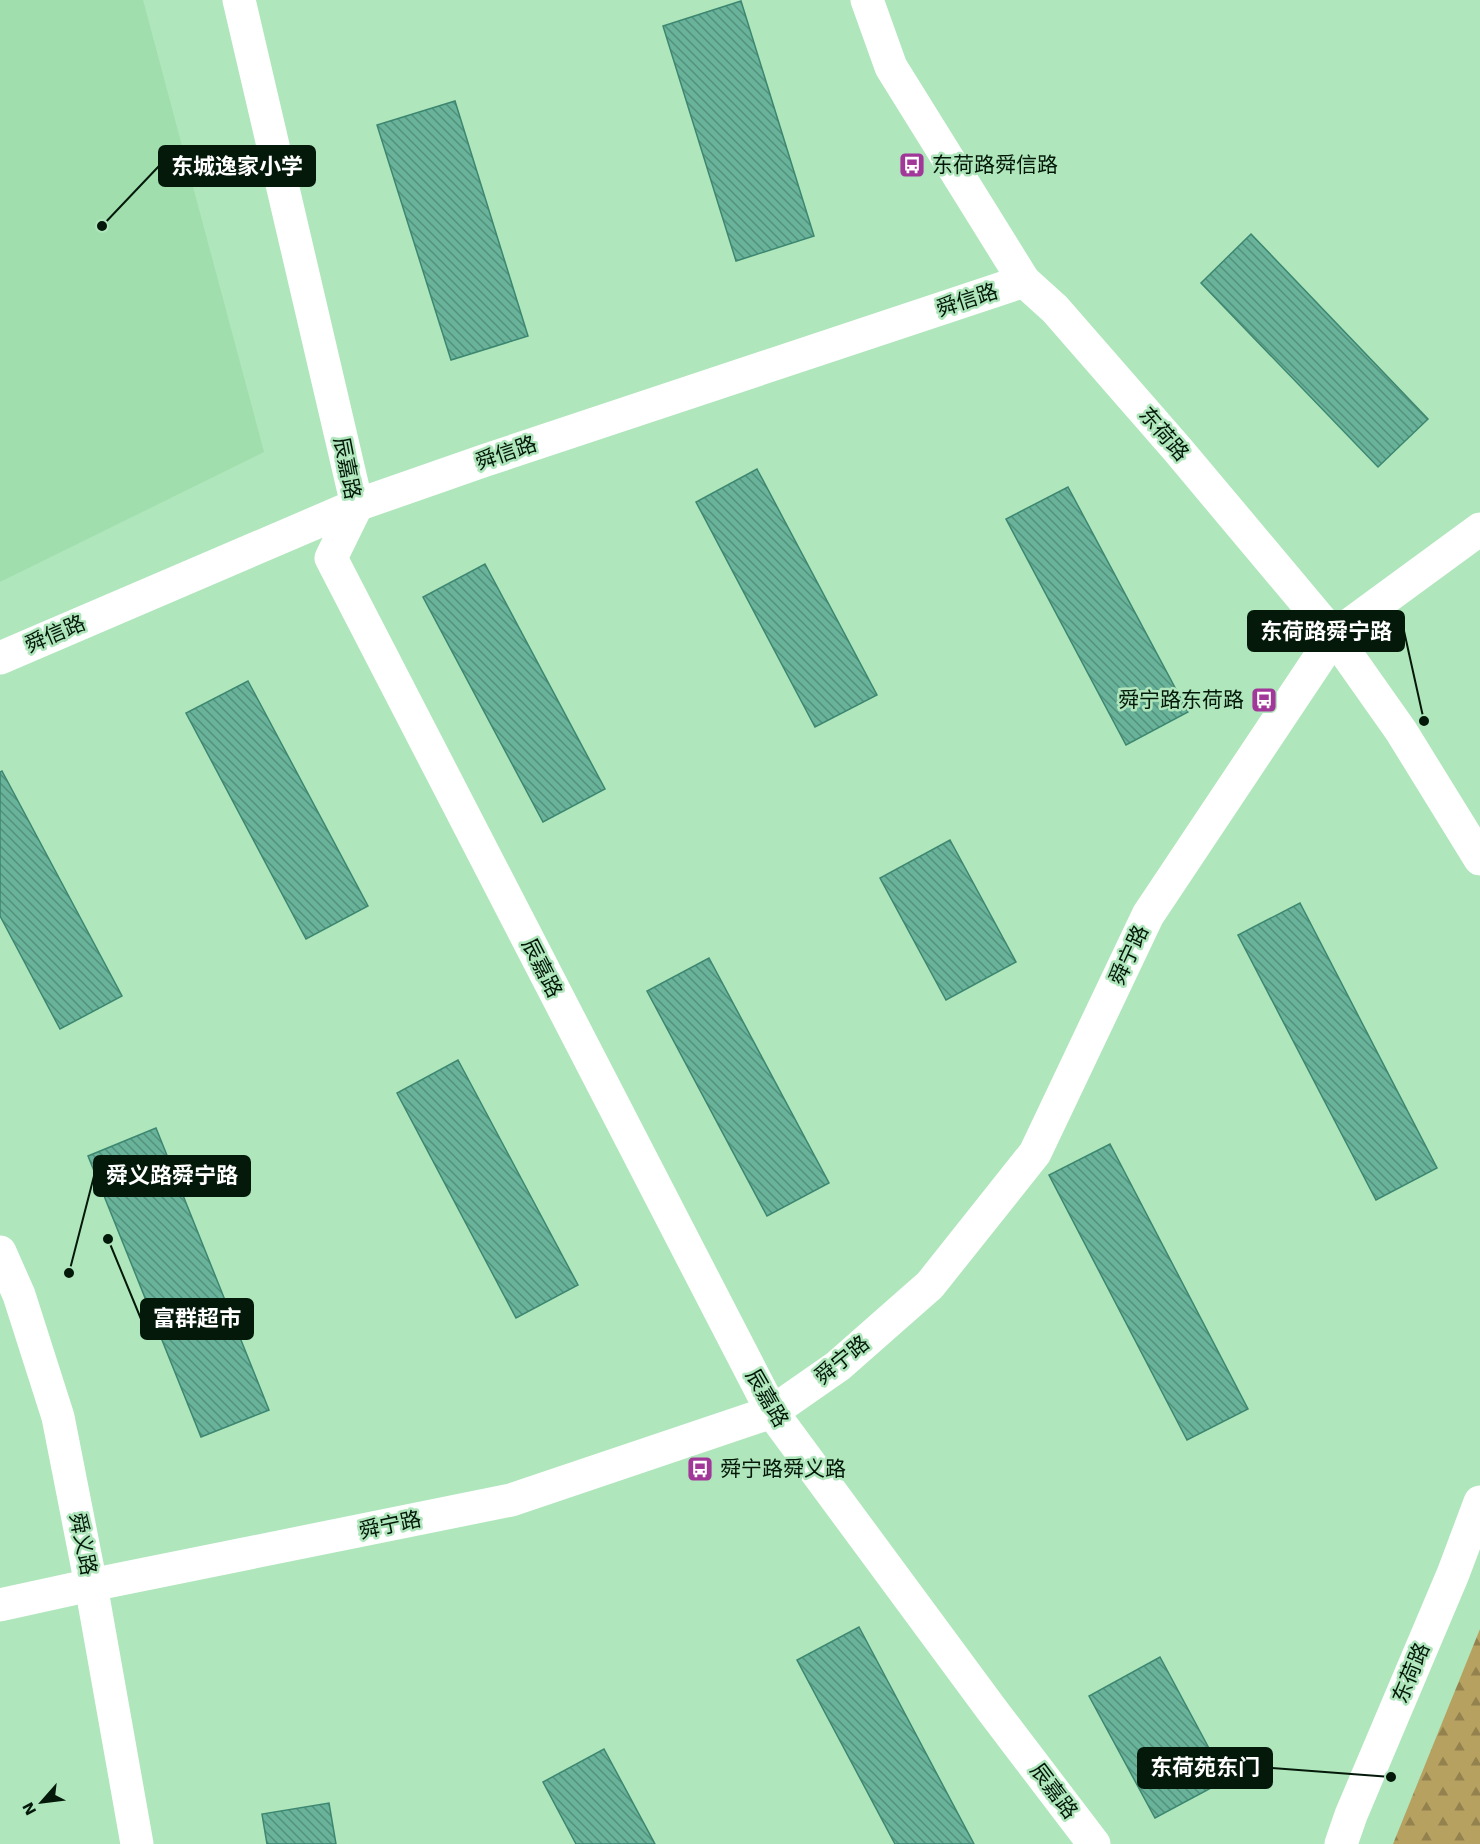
<svg xmlns="http://www.w3.org/2000/svg" width="1480" height="1844" font-family="'Work Sans','Noto Sans SC',sans-serif">
  <style>
    .built { fill: #a0deae }
    .forest { fill: url(#forest-firs) }
    .building { fill: url(#building-back-hatch); stroke: #3d8771; stroke-width: 1.5 }
    .lines { fill: none; stroke-linecap: round; stroke-linejoin: round }
    .street { stroke: #fff; stroke-width: 33 }
    .secondary { stroke: #fff; stroke-width: 33 }
    .labels { text-anchor: middle; stroke-width: 5; stroke-linejoin: round; paint-order: stroke }
    .poi-label { font-size: 21px; fill: #04190a; stroke: #afe6bb; text-anchor: start }
    .street-label { font-size: 21px; fill: #04190a; stroke: #afe6bb }
    .leader { fill: none; stroke: #04190a; stroke-width: 2 }
    .callout-dot { fill: #04190a; stroke: #afe6bb; stroke-width: 2 }
    .callout { fill: #04190a; stroke: #04190a; stroke-width: 2 }
    .callout-label { font-size: 22px; text-anchor: middle; font-weight: bold; fill: #fff }
  </style>
  <defs>
    <pattern id="forest-firs" width="22" height="20" patternUnits="userSpaceOnUse" patternTransform="scale(1.5)"><rect width="22" height="20" fill="#b7a161"/><path d="M5 1l3.5 6h-7zM16 11l3.5 6h-7z" fill="#93824e"/></pattern>
    <pattern id="building-back-hatch" width="6" height="6" patternUnits="userSpaceOnUse" patternTransform="scale(1.5)"><rect width="6" height="6" fill="#69b39b"/><path d="M-1 5l2 2M0 0l6 6M5-1l2 2" fill="none" stroke="#54917d"/></pattern>
  </defs>
  <rect width="100%" height="100%" fill="#afe6bb"/>
  <!-- built -->
  <path class="built" d="M0,0h143l121,452 -264,130z"/>
  <!-- forest -->
  <path class="forest" d="M1480,1629v215h-87z"/>
  <!-- building -->
  <g class="building">
    <path d="M741,1l73,235 -78,25 -73,-235z"/>
    <path d="M455,101l73,235 -77,24 -74,-235z"/>
    <path d="M1251,234l177,185 -50,48 -177,-184z"/>
    <path d="M757,469l120,226 -62,32 -119,-225z"/>
    <path d="M1068,487l120,225 -62,33 -120,-226z"/>
    <path d="M485,564l120,225 -62,33 -120,-225z"/>
    <path d="M248,681l120,225 -62,33 -120,-226z"/>
    <path d="M2,771l120,225 -62,33 -60,-113v-144z"/>
    <path d="M950,840l66,122 -70,38 -66,-122z"/>
    <path d="M1300,903l137,265 -61,32 -138,-265z"/>
    <path d="M709,958l120,225 -62,33 -120,-225z"/>
    <path d="M458,1060l120,225 -62,33 -119,-225z"/>
    <path d="M156,1128l113,282 -68,27 -113,-281z"/>
    <path d="M1110,1144l138,265 -61,31 -138,-265z"/>
    <path d="M859,1627l115,217h-79l-98,-184z"/>
    <path d="M1160,1657l66,123 -71,38 -66,-122z"/>
    <path d="M604,1749l51,95h-79l-33,-62z"/>
    <path d="M329,1803l7,41h-69l-5,-30z"/>
  </g>
  <g class="lines">
    <!-- street -->
    <g class="street">
      <path d="M239,0l118,505 -26,53 441,854 220,298 102,134"/>
      <path d="M1334,636l146,-107"/>
      <path d="M0,1605l91,-20"/>
    </g>
    <!-- secondary -->
    <g class="secondary">
      <path d="M867,0l24,67 133,214 31,28 123,141 156,186 67,95 79,128"/>
      <path d="M0,658l357,-153 129,-45 538,-179"/>
      <path d="M0,1252l19,43 39,122 33,168 46,259"/>
      <path d="M91,1585l420,-85 261,-88 66,-46 92,-81 105,-132 113,-238 186,-279"/>
      <path d="M1341,1844l10,-29 102,-241 27,-72"/>
    </g>
  </g>
  <!-- icons -->
  <defs>
    <symbol id="bus-square" viewBox="-11 -11 22 22"><rect x="-9" y="-9" width="18" height="18" rx="4" fill="#a13798" stroke="#afe6bb"/><path d="M-5-6H5V4H4V6H2V4H-2V6H-4V4H-5ZM-3.5-4V0h7V-4ZM-3.5 1.2v1.5H-2V1.2ZM2 1.2v1.5H3.5V1.2Z" fill="#fff"/></symbol>
  </defs>
  <g fill-rule="evenodd">
    <use href="#bus-square" x="897" y="150" width="30" height="30"/>
    <use href="#bus-square" x="1249" y="685" width="30" height="30"/>
    <use href="#bus-square" x="685" y="1454" width="30" height="30"/>
  </g>
  <g class="labels">
    <!-- poi labels -->
    <g class="poi-label">
      <text x="932" y="172">东荷路舜信路</text>
      <text x="1244" y="707" text-anchor="end">舜宁路东荷路</text>
      <text x="720" y="1476">舜宁路舜义路</text>
    </g>
    <!-- street labels -->
    <g class="street-label">
      <text transform="translate(967 300) rotate(-18)" y="7">舜信路</text>
      <text transform="translate(1164 434) rotate(49)" y="7">东荷路</text>
      <text transform="translate(506 453) rotate(-19)" y="7">舜信路</text>
      <text transform="translate(347 468) rotate(79)" y="7">辰嘉路</text>
      <text transform="translate(55 634) rotate(-23)" y="7">舜信路</text>
      <text transform="translate(1129 955) rotate(-65)" y="7">舜宁路</text>
      <text transform="translate(542 968) rotate(63)" y="7">辰嘉路</text>
      <text transform="translate(842 1360) rotate(-39)" y="7">舜宁路</text>
      <text transform="translate(767 1398) rotate(60)" y="7">辰嘉路</text>
      <text transform="translate(390 1525) rotate(-12)" y="7">舜宁路</text>
      <text transform="translate(83 1544) rotate(79)" y="7">舜义路</text>
      <text transform="translate(1411 1673) rotate(-67)" y="7">东荷路</text>
      <text transform="translate(1054 1791) rotate(53)" y="7">辰嘉路</text>
    </g>
  </g>
  <!-- callouts -->
  <path class="leader" d="M102 226L159 166M1424 721L1404 631M69 1273L94 1176M108 1239L141 1319M1391 1777L1272 1768"/>
  <g class="callout-dot">
    <circle cx="102" cy="226" r="6"/>
    <circle cx="1424" cy="721" r="6"/>
    <circle cx="69" cy="1273" r="6"/>
    <circle cx="108" cy="1239" r="6"/>
    <circle cx="1391" cy="1777" r="6"/>
  </g>
  <g class="callout">
    <rect x="159" y="146" width="156" height="40" rx="6"/>
    <rect x="1248" y="611" width="156" height="40" rx="6"/>
    <rect x="94" y="1156" width="156" height="40" rx="6"/>
    <rect x="141" y="1299" width="112" height="40" rx="6"/>
    <rect x="1138" y="1748" width="134" height="40" rx="6"/>
  </g>
  <g class="callout-label">
    <text x="237" y="174">东城逸家小学</text>
    <text x="1326" y="639">东荷路舜宁路</text>
    <text x="172" y="1183">舜义路舜宁路</text>
    <text x="197" y="1326">富群超市</text>
    <text x="1205" y="1775">东荷苑东门</text>
  </g>
  <!-- north arrow -->
  <g transform="translate(42 1802) rotate(242)" stroke="#afe6bb" stroke-width="4.5" paint-order="stroke">
  <path d="M0-4.5L10 22L0 15L-10 22Z" fill="#04190a"/>
  <text y="-9" font-size="16" font-weight="bold" text-anchor="middle" fill="#04190a">N</text>
  </g>
</svg>
